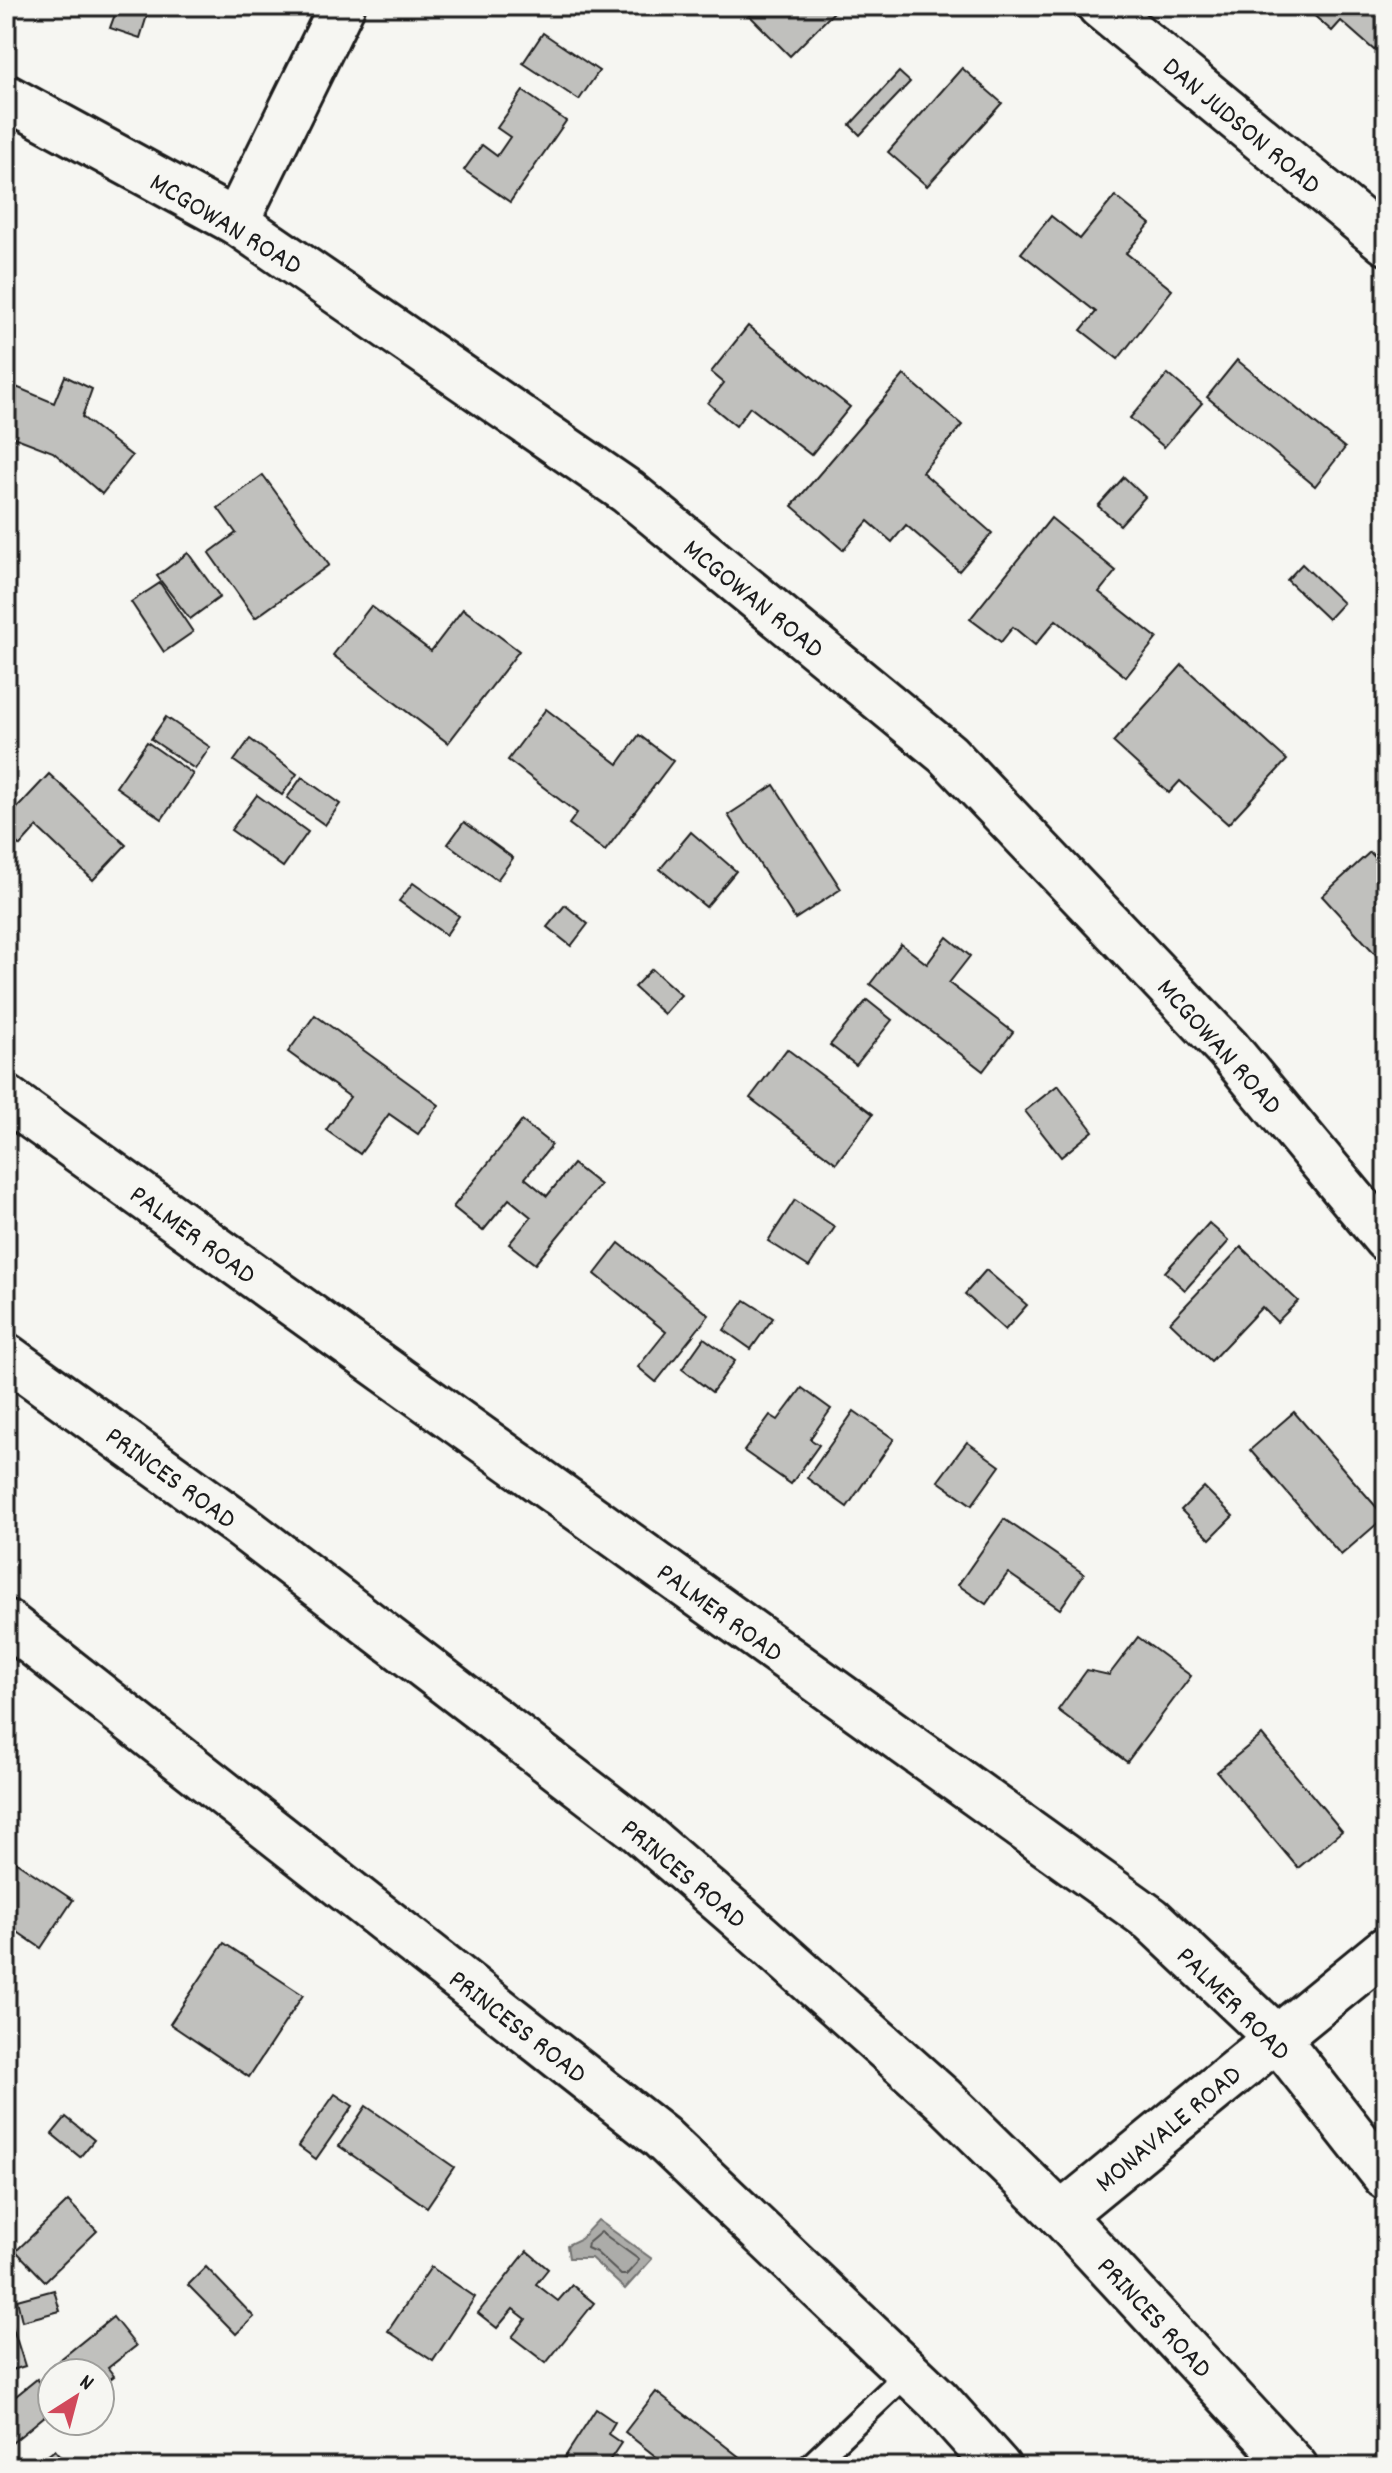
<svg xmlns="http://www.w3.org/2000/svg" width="1392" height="2473" font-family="Dekko,sans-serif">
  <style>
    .water { fill: #acaca9; stroke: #727271; stroke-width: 2 }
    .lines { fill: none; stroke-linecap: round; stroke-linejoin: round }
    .shore { stroke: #565654; stroke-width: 2 }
    .building { fill: #c0c0bd; stroke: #1c1c1c; stroke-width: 2 }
    .lane-casing { stroke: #1c1c1c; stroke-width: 28 }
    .street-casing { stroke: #1c1c1c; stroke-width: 50 }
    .secondary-casing { stroke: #1c1c1c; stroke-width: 50 }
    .lane { stroke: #f6f6f2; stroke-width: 22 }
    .street { stroke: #f6f6f2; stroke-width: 44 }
    .secondary { stroke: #f6f6f2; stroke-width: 44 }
    .labels { text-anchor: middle; stroke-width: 6; stroke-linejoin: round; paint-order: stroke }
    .street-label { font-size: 28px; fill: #1c1c1c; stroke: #f6f6f2 }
  </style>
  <rect width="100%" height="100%" fill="#f6f6f2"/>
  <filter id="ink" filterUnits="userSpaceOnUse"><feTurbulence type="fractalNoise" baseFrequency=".0125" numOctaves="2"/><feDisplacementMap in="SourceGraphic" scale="16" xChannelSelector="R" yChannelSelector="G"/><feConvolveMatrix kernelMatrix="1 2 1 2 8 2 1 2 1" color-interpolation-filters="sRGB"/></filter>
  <g filter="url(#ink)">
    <!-- water -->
    <path class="water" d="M598,2220l54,39 -27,30 -34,-31h-22l-2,-13 13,-6z"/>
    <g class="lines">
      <!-- shore -->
      <path class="shore" d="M601,2232l37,27 -1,4 -11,12h-5l-25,-23 -9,-4 1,-5z"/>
    </g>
    <!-- building -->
    <g class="building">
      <path d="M118,6h32l-10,32 -30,-10z"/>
      <path d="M740,6h100l-50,50z"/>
      <path d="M1303,6h83v30l-12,14 -33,-29 -9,10z"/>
      <path d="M543,33l56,38 -20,29 -56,-37z"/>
      <path d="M962,68l40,35 -75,83 -39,-34z"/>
      <path d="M899,72l11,10 -50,53 -10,-10z"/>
      <path d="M523,91l43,30 -56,81 -46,-32 18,-25 15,11 13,-19 -13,-9z"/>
      <path d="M1115,196l35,28 -24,29 46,37 -54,69 -37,-29 15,-18 -75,-59 30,-37 29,23z"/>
      <path d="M748,326l102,81 -39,48 -61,-48 -14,19 -28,-23 16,-20 -13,-11z"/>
      <path d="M1237,360l108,88 -30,38 -108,-89z"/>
      <path d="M1168,374l34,29 -38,44 -34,-29z"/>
      <path d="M904,375l58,50 -40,47 70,61 -33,38 -53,-46 -14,17 -24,-21 -25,29 -51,-44z"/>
      <path d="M65,376l27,13 -10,28 50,39 -30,38 -49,-42 -47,-18v-28l8,-20 40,17z"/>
      <path d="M263,475l66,90 -74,53 -46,-65 27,-20 -18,-25z"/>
      <path d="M1124,477l21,20 -25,28 -22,-19z"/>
      <path d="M1051,518l65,53 -17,21 58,46 -31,39 -70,-57 -21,25 -22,-18 -12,15 -31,-23z"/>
      <path d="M188,553l32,44 -30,22 -33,-43z"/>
      <path d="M1302,564l41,39 -15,16 -41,-39z"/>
      <path d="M160,583l33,49 -29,20 -33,-50z"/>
      <path d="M371,606l60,45 32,-42 56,42 -71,92 -115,-88z"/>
      <path d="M1182,665l105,95 -59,64 -48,-43 -11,12 -56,-51z"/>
      <path d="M546,709l72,55 21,-29 34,26 -68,90 -36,-27 8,-11 -69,-53z"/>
      <path d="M166,717l44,30 -15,22 -44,-30z"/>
      <path d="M250,739l47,35 -15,21 -48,-34z"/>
      <path d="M147,742l46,32 -31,45 -46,-32z"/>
      <path d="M49,774l77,71 -33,35 -56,-53 -17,19 -14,-13v-13z"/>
      <path d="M302,777l38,27 -15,21 -38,-27z"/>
      <path d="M774,785l67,104 -46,30 -67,-104z"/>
      <path d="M257,795l51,37 -25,35 -52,-37z"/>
      <path d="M464,822l49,36 -16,22 -49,-36z"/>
      <path d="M691,832l45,39 -30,36 -46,-38z"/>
      <path d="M1370,852l16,17v84l-6,6 -58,-63z"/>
      <path d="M413,883l46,33 -13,19 -47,-34z"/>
      <path d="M565,905l23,19 -17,22 -24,-19z"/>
      <path d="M947,937l23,19 -21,27 64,49 -30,39 -113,-87 31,-40 26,20z"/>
      <path d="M652,969l29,26 -17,19 -30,-27z"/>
      <path d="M867,1000l25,20 -36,45 -26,-20z"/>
      <path d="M315,1015l124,90 -21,29 -29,-20 -29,40 -34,-24 24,-33 -62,-45z"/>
      <path d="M787,1049l86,65 -37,49 -86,-65z"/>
      <path d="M1058,1085l35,46 -32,26 -36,-46z"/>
      <path d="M522,1121l30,24 -27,33 22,18 26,-32 27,21 -65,79 -26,-20 22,-27 -22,-18 -26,32 -30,-24z"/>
      <path d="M795,1200l40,27 -26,40 -41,-26z"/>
      <path d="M1209,1223l20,18 -44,49 -20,-18z"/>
      <path d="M619,1243l90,72 -53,67 -18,-15 28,-35 -71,-58z"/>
      <path d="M1241,1247l57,54 -21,21 -15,-15 -51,54 -41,-39z"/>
      <path d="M986,1270l41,35 -22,25 -40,-36z"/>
      <path d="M745,1300l28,18 -22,31 -27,-19z"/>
      <path d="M704,1338l31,23 -23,31 -30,-23z"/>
      <path d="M802,1388l29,21 -21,30 9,6 -28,39 -47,-33 26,-36 8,5z"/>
      <path d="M854,1411l40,28 -47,68 -40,-29z"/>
      <path d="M1294,1412l91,105 -44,38 -91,-105z"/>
      <path d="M967,1442l33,24 -28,39 -34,-24z"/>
      <path d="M1204,1487l29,29 -23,23 -29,-29z"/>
      <path d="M1004,1519l80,55 -24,35 -52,-36 -22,31 -28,-19z"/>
      <path d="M1138,1637l53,39 -64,86 -69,-52 29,-40 22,5z"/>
      <path d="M1262,1735l80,96 -44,37 -81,-96z"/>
      <path d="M6,1855l67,45 -32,48 -35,-24z"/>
      <path d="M224,1943l79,52 -54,82 -79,-53z"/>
      <path d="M335,2094l18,12 -37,53 -18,-13z"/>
      <path d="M366,2106l88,61 -27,40 -88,-61z"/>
      <path d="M66,2117l28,23 -14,17 -28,-23z"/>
      <path d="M68,2201l29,30 -52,50 -29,-30z"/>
      <path d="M527,2251l21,18 -12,15 22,17 14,-16 22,18 -48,60 -34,-26 14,-18 -13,-10 -16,19 -19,-15z"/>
      <path d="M206,2267l48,50 -18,17 -48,-49z"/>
      <path d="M431,2267l44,30 -42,64 -45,-30z"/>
      <path d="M54,2290l6,21 -38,10 -5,-21z"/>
      <path d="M6,2306l19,60 -19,6z"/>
      <path d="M113,2317l23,29 -28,22 6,8 -14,11v-14h-44l-5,-6z"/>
      <path d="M37,2379l15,18v13l-46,38v-44z"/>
      <path d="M656,2392l86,67 -6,8h-67l-44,-35z"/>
      <path d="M596,2409l19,13 -7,12 13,9 -16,24h-31l-11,-7z"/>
      <path d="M55,2450l14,17h-36z"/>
    </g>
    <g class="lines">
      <defs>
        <path id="lane" d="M809,2467l100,-95"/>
        <g id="street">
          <path d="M1100,6l286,236"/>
          <path d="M6,97l230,125 392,270 319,262 281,295 158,190"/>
          <path d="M236,222l106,-216"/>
          <path d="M6,1098l1145,821 125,118 110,140"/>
          <path d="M6,1622l655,515 277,263 60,67"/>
          <path d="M1061,2215l325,-266"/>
        </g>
        <path id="secondary" d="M6,1356l234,169 397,304 96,83 210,187 118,116 234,252"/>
      </defs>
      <!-- lane casing -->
      <use href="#lane" class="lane-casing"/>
      <!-- street casing -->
      <use href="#street" class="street-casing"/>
      <!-- secondary casing -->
      <use href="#secondary" class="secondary-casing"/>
      <!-- lane -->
      <use href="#lane" class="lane"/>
      <!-- street -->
      <use href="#street" class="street"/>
      <!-- secondary -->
      <use href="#secondary" class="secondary"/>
    </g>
  </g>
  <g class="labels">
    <!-- street labels -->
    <g class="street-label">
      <text transform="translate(1243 124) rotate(40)" y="10">DAN JUDSON ROAD</text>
      <text transform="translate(227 222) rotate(31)" y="10">MCGOWAN ROAD</text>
      <text transform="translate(755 597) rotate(39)" y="10">MCGOWAN ROAD</text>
      <text transform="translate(1221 1045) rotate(48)" y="10">MCGOWAN ROAD</text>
      <text transform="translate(194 1233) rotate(36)" y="10">PALMER ROAD</text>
      <text transform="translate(172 1476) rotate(36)" y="10">PRINCES ROAD</text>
      <text transform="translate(721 1611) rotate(36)" y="10">PALMER ROAD</text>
      <text transform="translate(685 1872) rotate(40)" y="10">PRINCES ROAD</text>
      <text transform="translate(1235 2002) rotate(45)" y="10">PALMER ROAD</text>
      <text transform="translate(519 2025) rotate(38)" y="10">PRINCESS ROAD</text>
      <text transform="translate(1167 2127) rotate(-40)" y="10">MONAVALE ROAD</text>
      <text transform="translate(1156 2316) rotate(47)" y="10">PRINCES ROAD</text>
    </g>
  </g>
  <!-- margin -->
  <rect width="1392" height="2473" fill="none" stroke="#f6f6f2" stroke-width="32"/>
  <rect x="16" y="16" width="1360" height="2441" fill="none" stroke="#1c1c1c" stroke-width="3" filter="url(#ink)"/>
  <!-- north arrow -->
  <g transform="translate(76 2397) rotate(36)"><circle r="38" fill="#f6f6f2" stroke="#9f9f9c" stroke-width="2"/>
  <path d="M0-6L14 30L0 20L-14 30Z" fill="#d1495b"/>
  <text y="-12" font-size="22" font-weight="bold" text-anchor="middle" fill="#1c1c1c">N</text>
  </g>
</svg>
